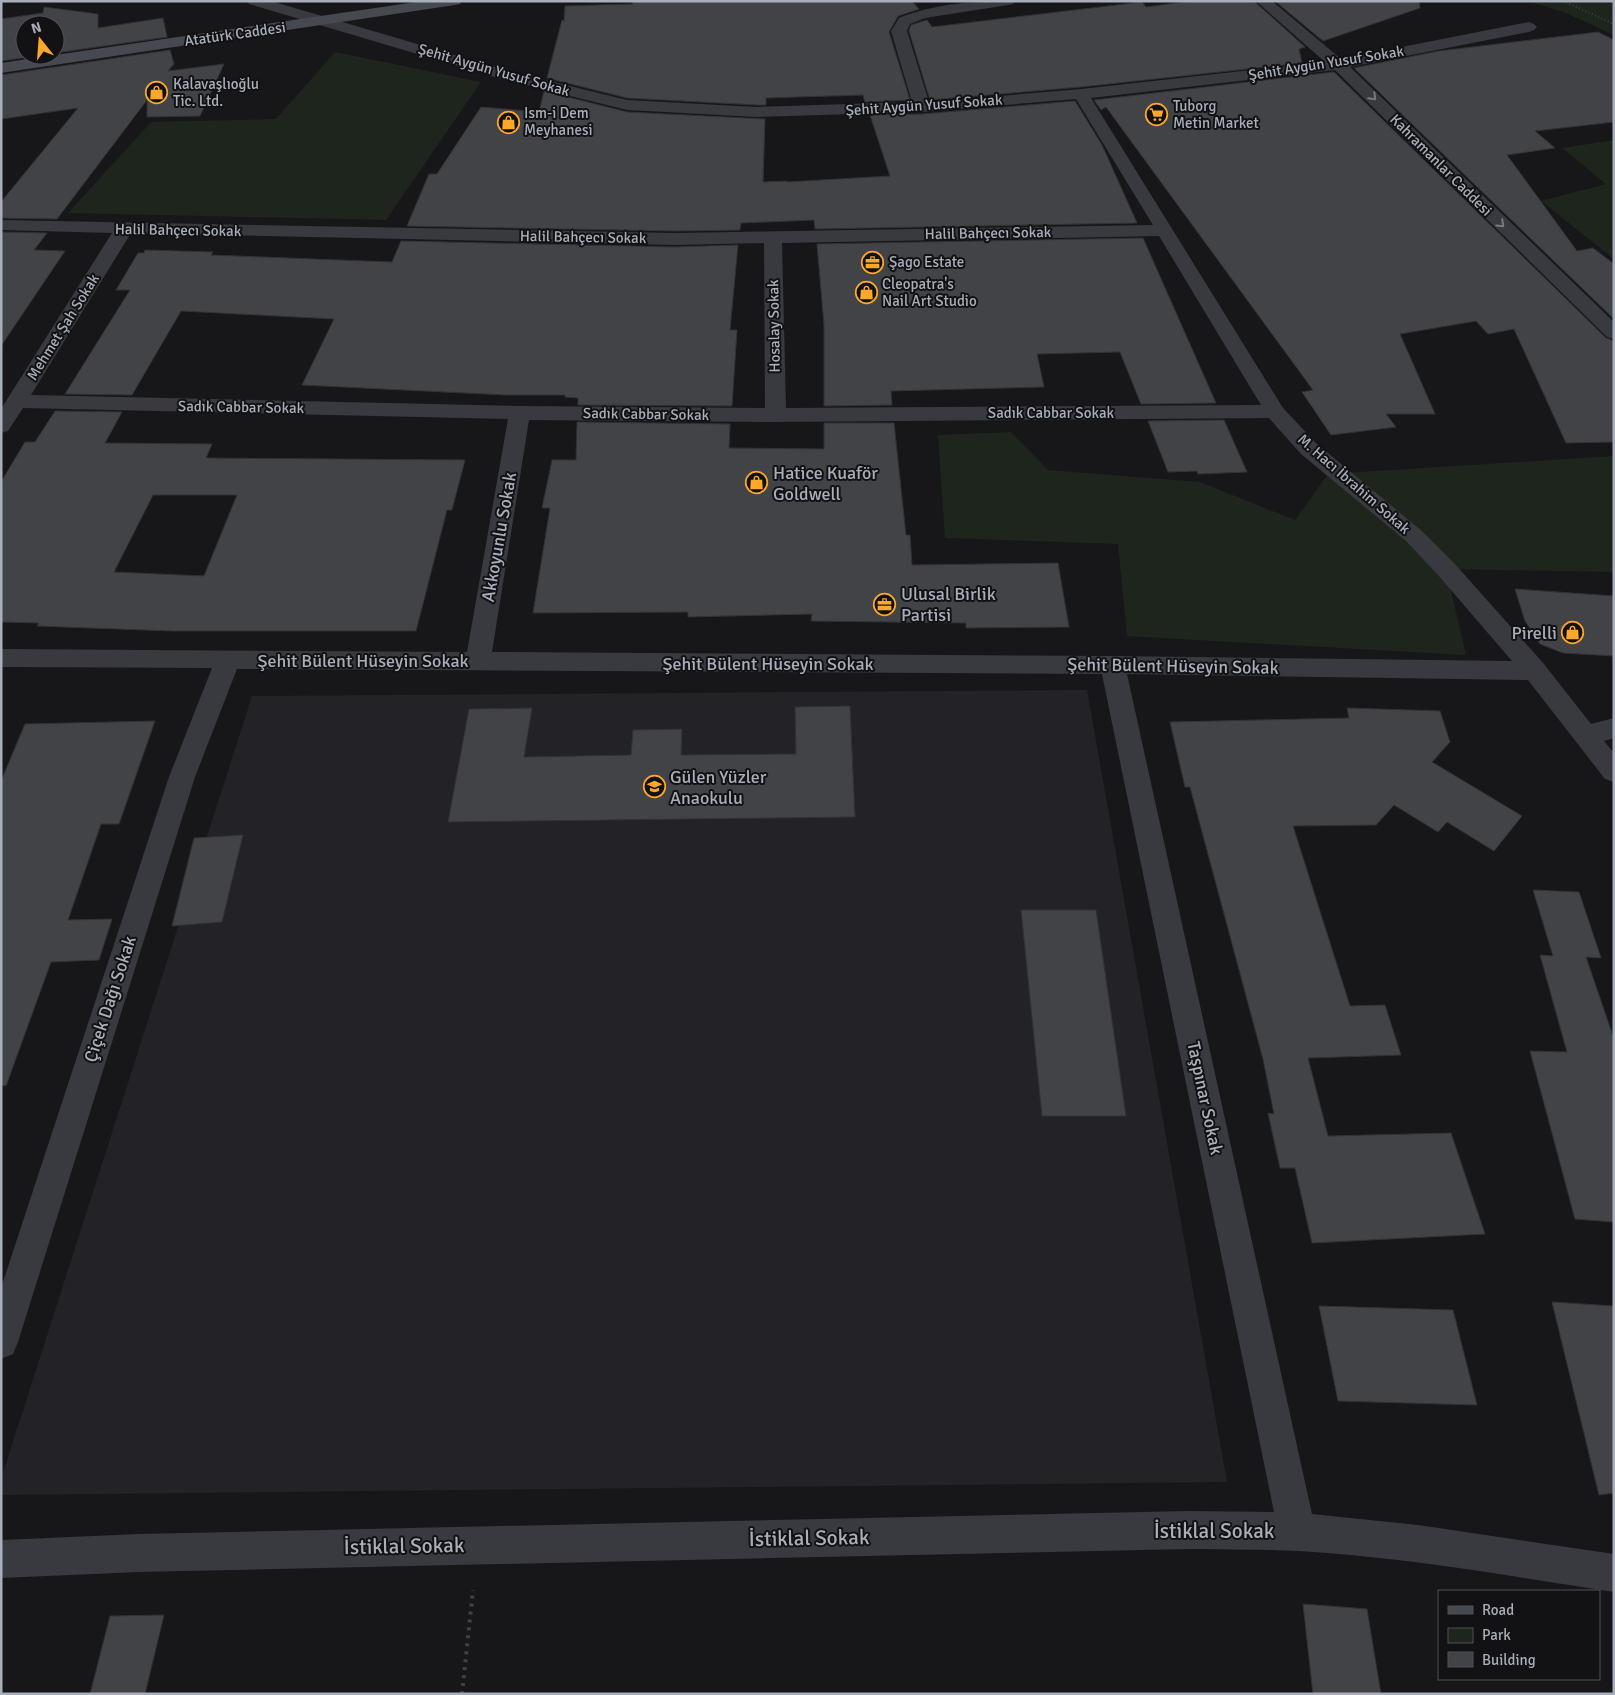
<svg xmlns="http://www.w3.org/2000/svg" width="1615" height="1695" font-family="Signika,sans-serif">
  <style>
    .built { fill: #232327 }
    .green { fill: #1d251d }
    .building { fill: #414347; stroke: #313236; fill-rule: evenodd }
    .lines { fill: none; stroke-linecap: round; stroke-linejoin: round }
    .path-far1 { stroke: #3e4146; stroke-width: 2; stroke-dasharray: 1 2.5; stroke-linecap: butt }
    .path { stroke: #3e4146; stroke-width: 4; stroke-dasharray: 3 5; stroke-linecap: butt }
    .street { fill: #383a3f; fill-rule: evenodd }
    .secondary { fill: #46494f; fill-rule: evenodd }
    .oneway { stroke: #767a83 }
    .labels { text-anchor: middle; stroke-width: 4; stroke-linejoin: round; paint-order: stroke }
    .far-street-label { font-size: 15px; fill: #a9afba; stroke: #121215 }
    .far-poi-label { font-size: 15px; fill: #a9afba; stroke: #121215; text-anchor: start }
    .poi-label { font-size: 18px; fill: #a9afba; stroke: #121215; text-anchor: start }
    .street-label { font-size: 18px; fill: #a9afba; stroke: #121215 }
    .near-street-label { font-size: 21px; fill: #a9afba; stroke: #121215 }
  </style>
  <rect width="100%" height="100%" fill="#17171a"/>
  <!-- built -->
  <path class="built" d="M1087,690l140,792 -1226,13v-16l251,-783z"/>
  <!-- green -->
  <g class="green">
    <path d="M1528,1h86v34l-48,-22z"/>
    <path d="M335,52l146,30 -95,138 -318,-7 83,-91 125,-3z"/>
    <path d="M1614,140v119l-73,-58 65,-17 -44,-36z"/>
    <path d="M1011,432l37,38 152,12 95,38 33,-46 286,-18v116l-168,-3 20,86 -339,-19 -9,-92 -173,-6 -7,-103z"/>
  </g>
  <!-- building -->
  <g class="building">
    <path d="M632,1h280l7,8 -21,7 -9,16 21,68 -45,2 -2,-7 -97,3v7h-9l-130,-7 -80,-20 15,-58 2,1 1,-15 68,-2z"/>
    <path d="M1190,1h64l51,46 -6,2 3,14 -221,24 -151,13 -21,-69 2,-6 16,-5 5,7 210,-25 4,5z"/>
    <path d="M1275,1h144l1,7 -97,33z"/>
    <path d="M44,7l54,7v14l65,-10 4,19 -112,16v-28h-30v30h18l-42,6v-42l42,-6z"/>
    <path d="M1598,32l16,8v82l-79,9 20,17 -48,7 70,96 16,-3 21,16v55l-260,-251 85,-17z"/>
    <path d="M170,50l4,14 -6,7 56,-7 -24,52 -53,1v-17l-90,119 -56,-1v-16l77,-94 -77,11v-44z"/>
    <path d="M1334,72l272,266 8,3v101l-48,1 -52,-114 -26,5 -12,-13 -76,13 35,80h-49l10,13 -65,8 -29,-43 11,-2 -207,-283 -5,3 -7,-10z"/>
    <path d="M544,91l83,21 138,7 -2,63 24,-1v1l103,-6 -20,-61 52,-1 153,-13 27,44 35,78 -322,6 -1,-9 -73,3 -1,7 -65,1 -268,-5 22,-52h8l44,-67 58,5z"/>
    <path d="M1,232l46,1 -13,17 31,1 -64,95z"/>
    <path d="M1143,238l73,165 -75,1 -21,-52 -83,2 7,33 -153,4 1,14 -68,1v-81l-7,-81z"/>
    <path d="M401,241l274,6 63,-2 -8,85h7l-5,76 -154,-1v-7l-13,-1v-2h-59l-204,-10 32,-66 -153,-8 -49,84 -67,-1 65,-104h-14l22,-37h6l1,-3 68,2 -2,3 181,7z"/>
    <path d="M55,411l67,1 -17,31 107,1 -6,14 259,2 -13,50h-5l-31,121h-244l-135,-5 2,-3 -38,-1v-140l24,-40h10zM153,495h84l-33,81 -90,-4z"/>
    <path d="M1224,420l23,52 -49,2 -1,-3 -29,1 -20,-51z"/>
    <path d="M577,422l153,2 -1,24 95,1v-26h70l12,112h4l2,30 146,-2 11,64 -103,1v-5l-155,-2 1,-7 -124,3v-5l-155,1 17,-105h-8l10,-48h24z"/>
    <path d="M1515,589l99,7v60l-51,-3 -23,-9 -15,-23z"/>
    <path d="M850,706l5,111 -407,5 21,-113 63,-1 -8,49 107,-2 2,-25 49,-1 -1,26 115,-1 -1,-47z"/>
    <path d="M1347,708l93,3 10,31 -18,20 90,54 -28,35 -47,-29 -9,10 -44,-27 -18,20 -83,1 57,180 35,-1 16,50 -93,3 20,78 123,-3 34,101 -173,9 -17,-75h-15l-12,-55 6,1 -11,-55 -73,-272h-5l-15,-65 179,-4z"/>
    <path d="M155,721l-36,103h-18l-33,96 44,-1 -13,41 -48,2 -45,124 -5,-1v-304l24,-57z"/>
    <path d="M243,835l-21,87 -50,4 22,-88z"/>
    <path d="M1533,890l46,2 22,66 -15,-1 28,82v183l-39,-3 -45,-168 37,1 -27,-97 13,1z"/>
    <path d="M1021,910h75l30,206h-84z"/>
    <path d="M1552,1302l62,4v187l-15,2z"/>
    <path d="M1319,1306l134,4 24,95 -139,-4z"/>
    <path d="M1303,1604l64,5 14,85h-68z"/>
    <path d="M164,1615l-19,79h-55l20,-78z"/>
  </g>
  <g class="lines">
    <!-- path-far1 -->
    <path class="path-far1" d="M1563,1l51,23"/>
    <!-- path -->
    <path class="path" d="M462,1694l11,-104"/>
    <!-- street -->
    <path class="street" d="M247,1h24l238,70 118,29 130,7 155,-5 -21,-71 8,-13c37,-15 77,-17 116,-17l-2,3 -5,1 -83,13 -15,6 -3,7 22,71 152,-13 244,-27 -69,-61h16l69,58 188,-37 5,2 3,3 -3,3 -5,2 -179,35 264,255v17l-7,-2 -272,-267 -244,28 192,310 34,36 105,87 32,32 90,101 47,60 23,-6v20l-10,3 10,12v29l-9,-3 -77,-99 -401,-6 185,840 106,11 196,29v38c-105,-16 -210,-35 -315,-41 -37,-2 -73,-1 -110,-2l-1050,23 -138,6v-38l138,-6 1050,-23 85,1 -172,-838 -865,-5 -42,108 -177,565 -5,12 -12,5v-71l168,-511 43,-109 -211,-1v-18l466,3 41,-233 -485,-11 -15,23 -7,2v-24l111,-176 -111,-3v-10l674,13 478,-8 -77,-126 -154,13 -165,5 -130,-7 -129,-32 -249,-74zM131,233l544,12 89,-2 1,165 -245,-2 -489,-11zM1159,236l102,169 -475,3 -4,-165zM1269,418l32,36 105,87 32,34 74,86 -400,-5 -620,-4 37,-232 247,2z"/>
    <!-- secondary -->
    <path class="secondary" d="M423,1h39l-2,3 -5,1 -454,68v-10z"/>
  </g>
  <!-- one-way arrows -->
  <defs><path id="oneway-chevron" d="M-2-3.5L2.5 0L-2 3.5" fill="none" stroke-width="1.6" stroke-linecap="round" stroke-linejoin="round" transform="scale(1.25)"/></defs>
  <g class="oneway">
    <use href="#oneway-chevron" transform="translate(1373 97) rotate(45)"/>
    <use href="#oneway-chevron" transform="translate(1501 224) rotate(44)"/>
  </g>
  <!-- icons -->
  <defs>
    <symbol id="shop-ring" viewBox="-11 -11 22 22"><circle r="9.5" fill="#121215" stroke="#fea72b" stroke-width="1.5"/><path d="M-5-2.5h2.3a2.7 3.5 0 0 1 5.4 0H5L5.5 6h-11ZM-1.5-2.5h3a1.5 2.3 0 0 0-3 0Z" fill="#fea72b"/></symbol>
    <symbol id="supermarket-ring" viewBox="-11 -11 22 22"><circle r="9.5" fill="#121215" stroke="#fea72b" stroke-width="1.5"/><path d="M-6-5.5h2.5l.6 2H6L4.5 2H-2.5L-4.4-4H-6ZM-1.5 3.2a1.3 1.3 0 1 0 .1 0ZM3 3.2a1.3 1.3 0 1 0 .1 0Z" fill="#fea72b"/></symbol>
    <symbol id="office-ring" viewBox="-11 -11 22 22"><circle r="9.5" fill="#121215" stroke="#fea72b" stroke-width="1.5"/><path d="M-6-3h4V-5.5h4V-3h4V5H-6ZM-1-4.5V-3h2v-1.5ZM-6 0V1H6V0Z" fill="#fea72b"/></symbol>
    <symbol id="school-ring" viewBox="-11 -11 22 22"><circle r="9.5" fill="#121215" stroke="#fea72b" stroke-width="1.5"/><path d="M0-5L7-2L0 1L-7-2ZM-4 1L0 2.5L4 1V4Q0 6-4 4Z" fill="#fea72b"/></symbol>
  </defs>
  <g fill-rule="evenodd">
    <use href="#shop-ring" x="144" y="80" width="25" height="25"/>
    <use href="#supermarket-ring" x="1144" y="102" width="25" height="25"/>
    <use href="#shop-ring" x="496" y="110" width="25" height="25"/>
    <use href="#office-ring" x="860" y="250" width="25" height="25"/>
    <use href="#shop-ring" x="854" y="280" width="25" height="25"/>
    <use href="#shop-ring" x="744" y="470" width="25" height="25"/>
    <use href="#office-ring" x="872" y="592" width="25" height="25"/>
    <use href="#shop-ring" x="1560" y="620" width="25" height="25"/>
    <use href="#school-ring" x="642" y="774" width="25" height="25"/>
  </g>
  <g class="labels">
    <!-- far-street labels -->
    <g class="far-street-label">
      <text transform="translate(235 34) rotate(-8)" y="5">Atatürk Caddesi</text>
      <text transform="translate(1326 63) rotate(-9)" y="5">Şehit Aygün Yusuf Sokak</text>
      <text transform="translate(494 70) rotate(16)" y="5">Şehit Aygün Yusuf Sokak</text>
      <text transform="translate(924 105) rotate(-4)" y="5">Şehit Aygün Yusuf Sokak</text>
      <text transform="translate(1441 165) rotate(45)" y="5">Kahramanlar Caddesi</text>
      <text transform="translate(178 230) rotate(1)" y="5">Halil Bahçecı Sokak</text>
      <text transform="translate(988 233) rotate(-1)" y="5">Halil Bahçecı Sokak</text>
      <text transform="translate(583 237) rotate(1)" y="5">Halil Bahçecı Sokak</text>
      <text transform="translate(774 326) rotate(-91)" y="5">Hosalay Sokak</text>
      <text transform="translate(63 327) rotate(-58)" y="5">Mehmet Şah Sokak</text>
      <text transform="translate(241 407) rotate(1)" y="5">Sadık Cabbar Sokak</text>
      <text x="1051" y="418">Sadık Cabbar Sokak</text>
      <text transform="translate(646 414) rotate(1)" y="5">Sadık Cabbar Sokak</text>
      <text transform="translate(1354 484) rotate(41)" y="5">M. Hacı İbrahim Sokak</text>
    </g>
    <!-- far-poi labels -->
    <g class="far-poi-label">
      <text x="173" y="89">Kalavaşlıoğlu<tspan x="173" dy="17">Tic. Ltd.</tspan></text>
      <text x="1173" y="111">Tuborg<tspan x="1173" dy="17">Metin Market</tspan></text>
      <text x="524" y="118">Ism-i Dem<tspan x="524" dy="17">Meyhanesi</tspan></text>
      <text x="889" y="267">Şago Estate</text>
      <text x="882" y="289">Cleopatra's<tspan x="882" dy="17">Nail Art Studio</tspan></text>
    </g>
    <!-- poi labels -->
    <g class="poi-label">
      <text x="773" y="479">Hatice Kuaför<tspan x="773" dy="21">Goldwell</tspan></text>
      <text x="901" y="600">Ulusal Birlik<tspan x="901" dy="21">Partisi</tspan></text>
      <text x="1557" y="639" text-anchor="end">Pirelli</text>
      <text x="670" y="783">Gülen Yüzler<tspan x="670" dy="21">Anaokulu</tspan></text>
    </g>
    <!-- street labels -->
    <g class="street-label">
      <text transform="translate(499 537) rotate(-80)" y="6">Akkoyunlu Sokak</text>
      <text x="363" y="667">Şehit Bülent Hüseyin Sokak</text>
      <text x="768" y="670">Şehit Bülent Hüseyin Sokak</text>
      <text transform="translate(1173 666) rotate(1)" y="6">Şehit Bülent Hüseyin Sokak</text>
      <text transform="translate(110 999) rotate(-72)" y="6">Çiçek Dağı Sokak</text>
      <text transform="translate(1205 1098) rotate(78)" y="6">Taşpınar Sokak</text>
    </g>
    <!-- near-street labels -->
    <g class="near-street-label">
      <text x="1214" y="1538">İstiklal Sokak</text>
      <text transform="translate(809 1538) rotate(-1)" y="7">İstiklal Sokak</text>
      <text transform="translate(404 1546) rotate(-1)" y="7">İstiklal Sokak</text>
    </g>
  </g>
  <!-- border -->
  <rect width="1615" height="1695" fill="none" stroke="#a9afba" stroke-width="5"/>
  <!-- legend -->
  <rect x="1438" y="1590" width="162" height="90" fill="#121215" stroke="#4e5157"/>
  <rect x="1448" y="1606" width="25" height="8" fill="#46494f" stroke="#4e5157"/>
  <text x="1482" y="1615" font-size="15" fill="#a9afba">Road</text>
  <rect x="1448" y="1628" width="25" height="15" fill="#1d251d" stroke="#4e5157"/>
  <text x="1482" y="1640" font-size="15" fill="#a9afba">Park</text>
  <rect x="1448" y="1652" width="25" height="15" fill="#414347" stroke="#4e5157"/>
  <text x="1482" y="1665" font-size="15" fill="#a9afba">Building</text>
  <!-- north arrow -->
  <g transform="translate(40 40) rotate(343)"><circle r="24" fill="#121215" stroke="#4e5157"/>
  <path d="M0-4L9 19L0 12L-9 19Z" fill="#fea72b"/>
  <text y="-8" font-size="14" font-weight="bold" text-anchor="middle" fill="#a9afba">N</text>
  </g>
</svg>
